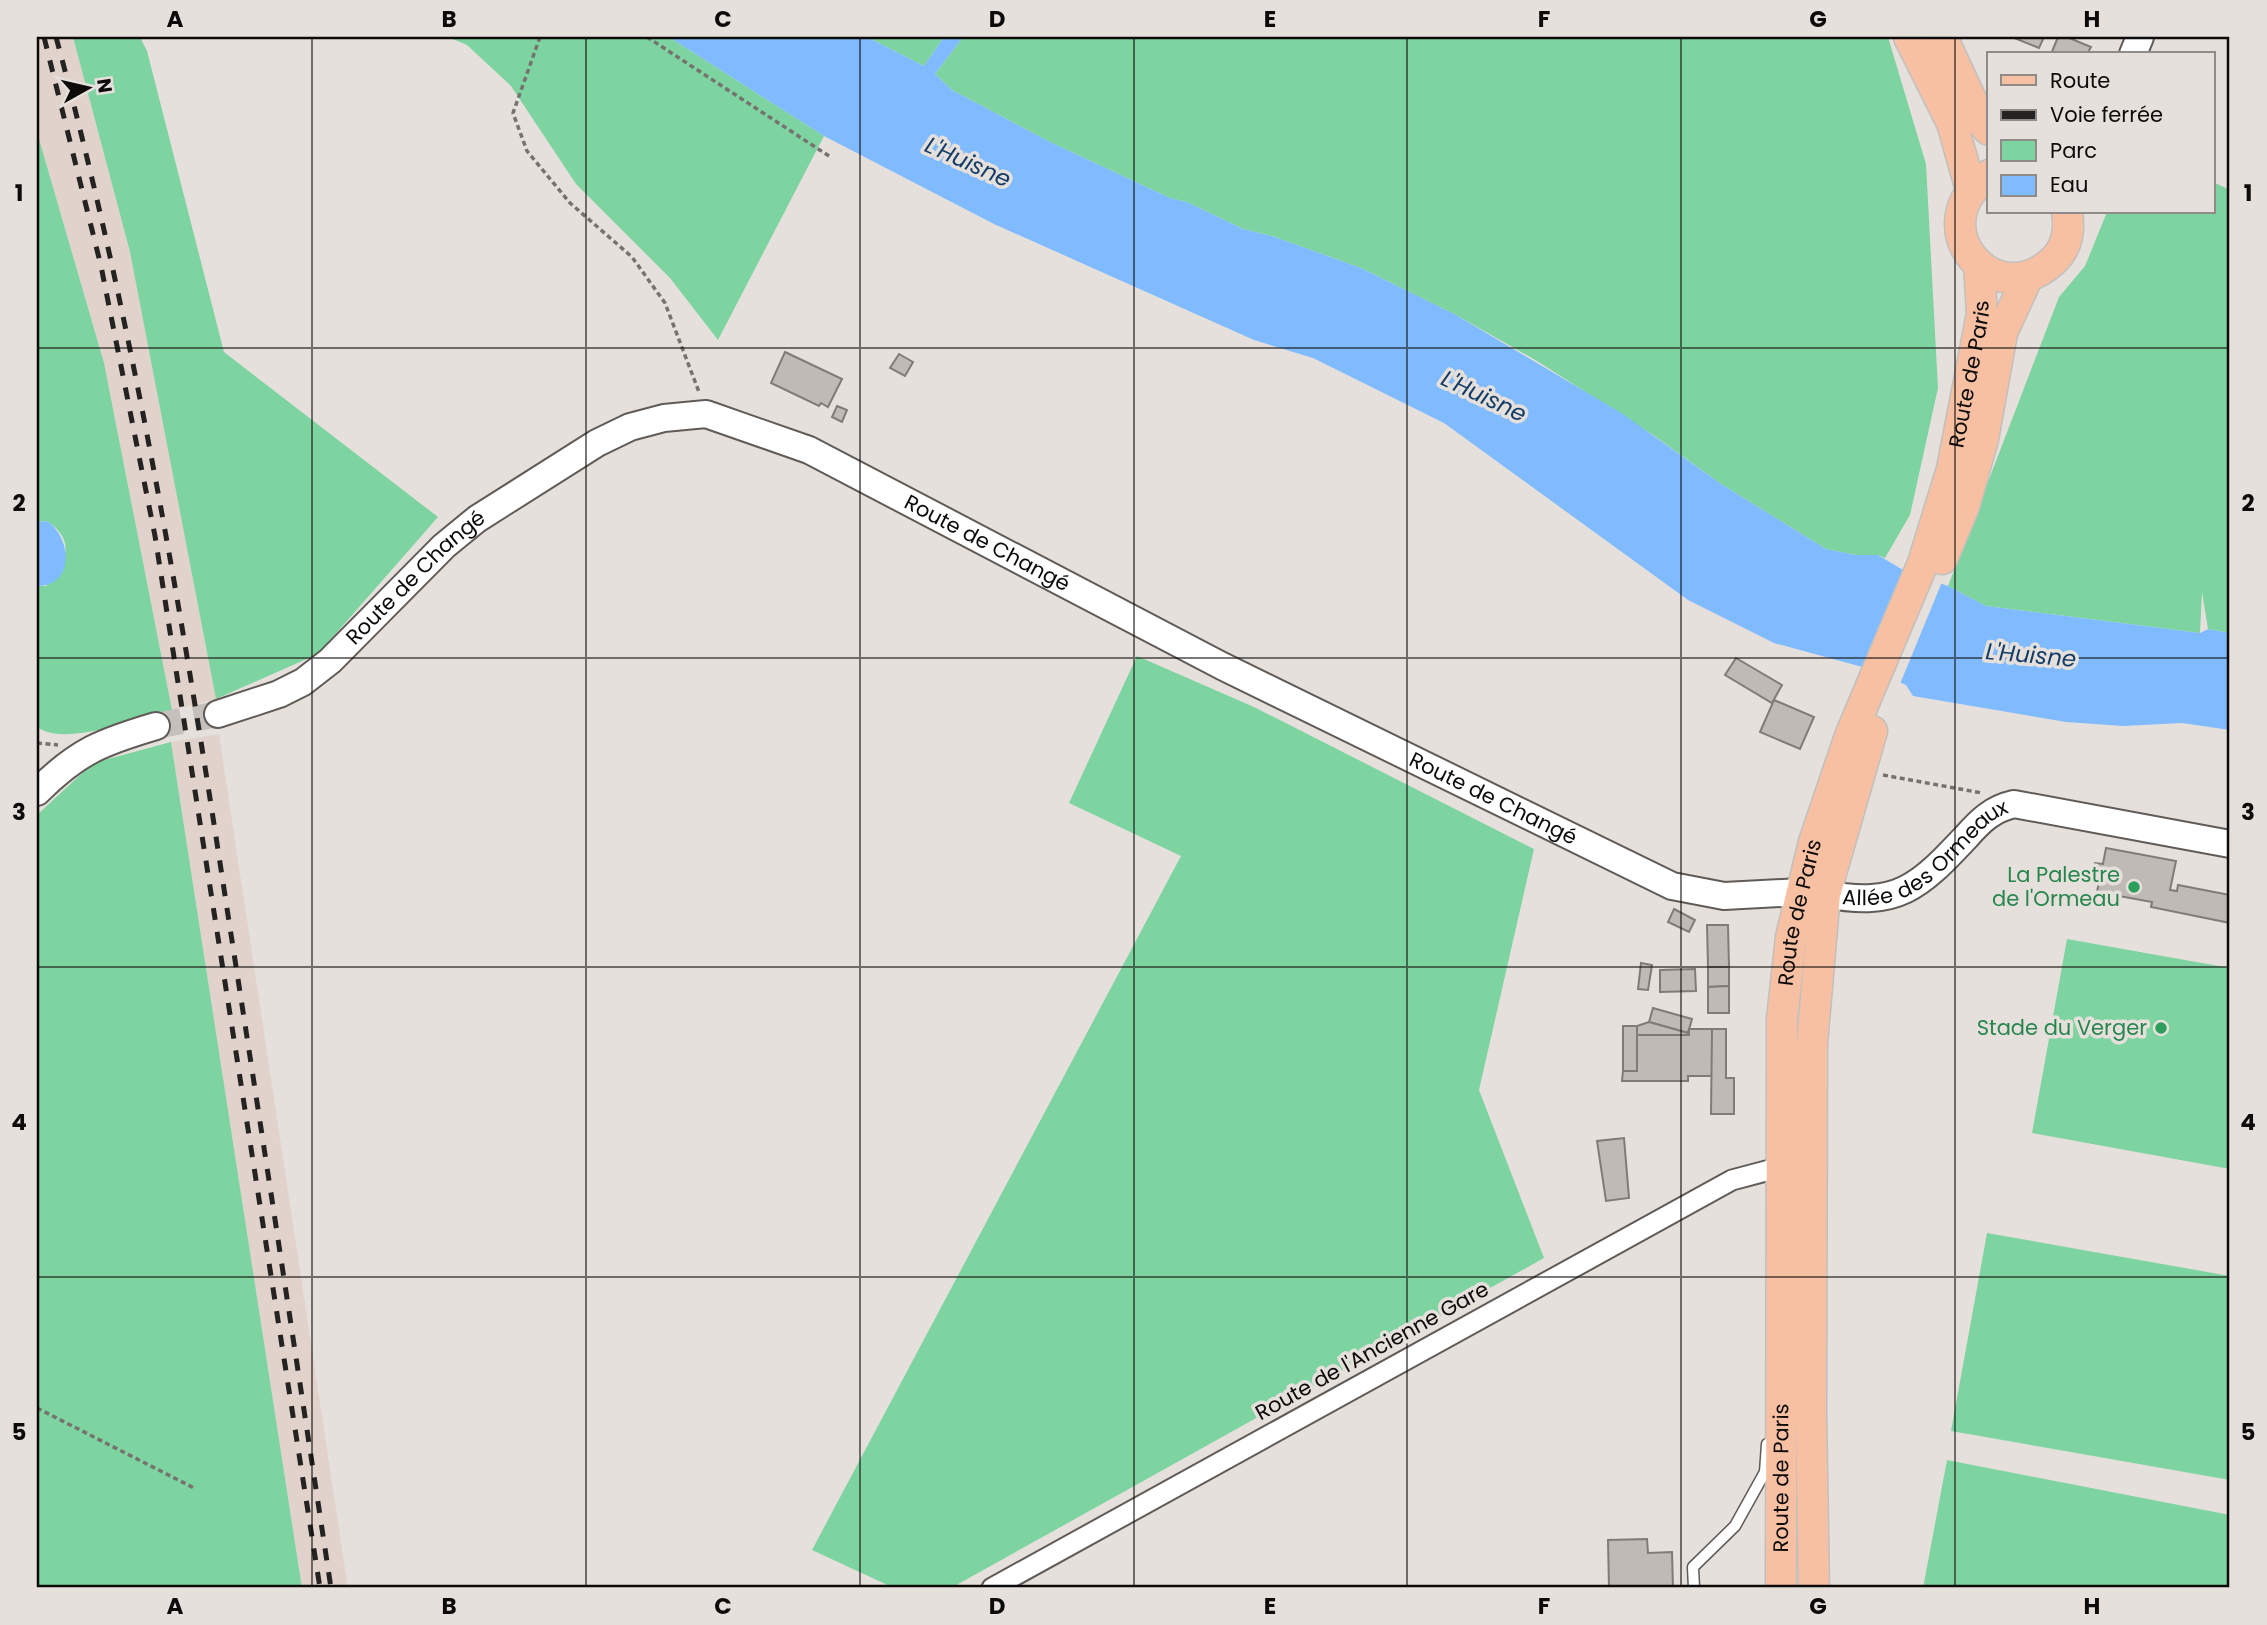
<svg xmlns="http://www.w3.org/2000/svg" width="2267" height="1625" font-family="Poppins,sans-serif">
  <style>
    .built { fill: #e1d3cc }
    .green { fill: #7ed4a0 }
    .water { fill: #7fbbfe }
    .pier { fill: #e6e0dc }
    .building { fill: #c0bab7; stroke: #817b78; stroke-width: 2 }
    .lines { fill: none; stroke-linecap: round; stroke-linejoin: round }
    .secondary-tunnel { stroke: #c5c0bc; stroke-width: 26; stroke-dasharray: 26 13; stroke-linecap: butt }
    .lane-casing { stroke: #615b58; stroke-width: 13 }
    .street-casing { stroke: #615b58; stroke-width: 23 }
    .secondary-casing { stroke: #615b58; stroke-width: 30 }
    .primary-casing { stroke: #c0c0bf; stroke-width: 33 }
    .path { stroke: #767270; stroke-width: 3.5; stroke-dasharray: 5 3.5; stroke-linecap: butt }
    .lane { stroke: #fff; stroke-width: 10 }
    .street { stroke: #fff; stroke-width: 19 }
    .secondary { stroke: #fff; stroke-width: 26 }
    .primary { stroke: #f7c0a3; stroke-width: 30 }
    .rail { stroke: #252322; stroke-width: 5; stroke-dasharray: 12 12; stroke-linecap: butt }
    .grid { fill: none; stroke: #0d0b0a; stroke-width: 2; stroke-opacity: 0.55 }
    .leisure-dot { fill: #2e9e5b; stroke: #e6e0dc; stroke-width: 2.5 }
    .labels { text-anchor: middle; stroke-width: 7; stroke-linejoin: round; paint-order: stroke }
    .street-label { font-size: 21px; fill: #0d0b0a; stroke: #e6e0dc }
    .leisure-label { font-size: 21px; fill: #27864d; stroke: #e6e0dc; text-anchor: end }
    .water-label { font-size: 23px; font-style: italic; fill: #133d67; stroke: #e6e0dc }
    .neatline { fill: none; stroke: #0d0b0a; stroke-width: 2.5 }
    .grid-label { font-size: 23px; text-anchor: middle; font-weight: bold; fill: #0d0b0a }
  </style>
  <rect width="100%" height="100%" fill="#e6e0dc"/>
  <!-- built -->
  <g class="built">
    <path d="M37,37h36l57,215 86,447 -44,11 -68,-347 -67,-231z"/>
    <path d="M219,734l129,854h-46l-131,-846z"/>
  </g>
  <!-- green -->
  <g class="green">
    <path d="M73,37h67l7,14 77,301 214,165 -120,137 -102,45 -86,-447z"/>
    <path d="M448,37h221l155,99 -106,204 -48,-62 -94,-94 -65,-98 -44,-41z"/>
    <path d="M867,37h77l-20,29z"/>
    <path d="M963,37h925l38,127 12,224 -28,127 -25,43 -7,-3h-22l-30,-6 -105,-65 -68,-49 -116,-74 -81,-46 -95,-47 -89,-32 -29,-7 -56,-27 -17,-4 -120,-56 -98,-52 -17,-16z"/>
    <path d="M37,132l67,231 68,347c-33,7 -107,38 -135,17v-141h9c19,-23 32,-44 1,-65l-10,1z"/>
    <path d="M2213,182l17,8v443l-22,-4 -6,-37 -2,41 -214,-27 -38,-20 111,-289 26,-31 22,-54h106z"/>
    <path d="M1137,656l117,51 280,142 -55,241 65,168 -593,330h-57l-82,-38 369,-694 -112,-53z"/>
    <path d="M171,742l131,846h-265v-773l56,-52z"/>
    <path d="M2067,939l163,29v201l-198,-36z"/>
    <path d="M1987,1233l243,43v204l-279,-49z"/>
    <path d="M1947,1460l283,55 -2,73h-305z"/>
  </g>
  <!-- water -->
  <g class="water">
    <path d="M669,37h198l57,29 20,-29h19l-28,37 17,16 98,52 120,56 17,4 56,27 29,7 89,32 95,47 167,99 98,70 105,65 30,6h22l25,15 45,16 38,20 214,27 8,-4 22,4v97l-48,-7 -59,3 -57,-4 -153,-26 -7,-11 -40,-17 -92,-25 -86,-43 -244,-177 -131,-65 -59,-18 -260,-116 -170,-88z"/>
    <path d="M47,521c25,17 28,65 -10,65v-64z"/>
  </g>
  <!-- pier -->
  <path class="pier" d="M1905,568l37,14 -42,102 -36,-14z"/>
  <!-- building -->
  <g class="building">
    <path d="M2012,37h32l-5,11z"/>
    <path d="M2058,37h9l24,10 -4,7h-36z"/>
    <path d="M785,352l57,27 -14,28 -7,-4 -2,3 -48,-23z"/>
    <path d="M899,354l14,8 -8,14 -15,-8z"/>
    <path d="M837,406l10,4 -5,12 -10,-5z"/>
    <path d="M1736,658l46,27 -10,18 -47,-28z"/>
    <path d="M1774,700l40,17 -14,32 -40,-17z"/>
    <path d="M2106,848l70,13 -6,29 7,1 1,-6 52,10v28l-79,-16 1,-5 -55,-10 3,-15 -7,-1 2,-13 8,1z"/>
    <path d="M1674,909l21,11 -6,12 -21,-10z"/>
    <path d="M1707,925h21l1,42h-21z"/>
    <path d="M1641,963l11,2 -4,25 -10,-1z"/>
    <path d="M1708,967h21v19l-21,1z"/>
    <path d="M1695,969l1,22 -36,1v-22z"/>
    <path d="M1729,986v27h-21v-26z"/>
    <path d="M1653,1008l39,11 -4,14 -39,-11z"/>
    <path d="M1649,1022l39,11 1,-4v6h-52v-9z"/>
    <rect x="1623" y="1026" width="14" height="45"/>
    <path d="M1689,1029h23v47h-24v5h-66l1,-10h14v-36h52z"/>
    <path d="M1712,1029h14v49h8v36h-23z"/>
    <path d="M1624,1138l5,60 -23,3 -9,-60z"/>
    <path d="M1647,1539l1,14 24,-1 1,36h-64l-1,-48z"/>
  </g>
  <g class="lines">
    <!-- secondary-tunnel -->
    <path class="secondary-tunnel" d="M156,726l62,-12"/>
    <defs>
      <path id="lane" d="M1694,1588l-1,-21 42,-41 30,-54 2,-28"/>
      <path id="street" d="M992,1588l740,-408 49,-13"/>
      <g id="secondary">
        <path d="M2133,54l7,-17"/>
        <path id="s1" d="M218,714l61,-20 24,-12 27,-21 114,-115 33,-27 120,-76 33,-16 34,-9 42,-4 103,36 413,216 450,220 52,10 77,-4"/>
        <path d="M37,792c41,-41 65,-50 119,-66"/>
        <path id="s2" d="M1825,894c73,14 94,-7 141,-57 14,-16 26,-28 48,-33l216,40"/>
      </g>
      <g id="primary">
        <path d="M1909,37l43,86 19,67"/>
        <path d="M1942,37l39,84 8,9"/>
        <path d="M1989,175c-71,49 4,141 64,86 14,-13 17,-31 14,-49"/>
        <path d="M1942,559l22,-53 19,-67 19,-106 26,-57"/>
        <path id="s3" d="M1781,1588l1,-569 9,-82 23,-95 36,-106 73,-173 29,-94 30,-155 -3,-49"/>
        <path d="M1814,1588l-3,-177 1,-367 13,-150 47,-163"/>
      </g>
    </defs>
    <!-- lane casing -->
    <use href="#lane" class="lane-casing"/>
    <!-- street casing -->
    <use href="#street" class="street-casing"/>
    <!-- secondary casing -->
    <use href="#secondary" class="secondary-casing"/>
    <!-- primary casing -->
    <use href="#primary" class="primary-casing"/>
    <!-- path -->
    <g class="path">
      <path d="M540,37l-27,76 14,38 43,52 62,54 33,46 34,89"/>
      <path d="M647,37l185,121"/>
      <path d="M37,743l21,2"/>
      <path d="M1883,775l99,18"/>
      <path d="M37,1408l157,80"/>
    </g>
    <!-- lane -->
    <use href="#lane" class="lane"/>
    <!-- street -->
    <use href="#street" class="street"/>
    <!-- secondary -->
    <use href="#secondary" class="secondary"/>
    <!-- primary -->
    <use href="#primary" class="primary"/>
    <!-- rail -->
    <g class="rail">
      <path d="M44,37l57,229 54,270 165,1052"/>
      <path d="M56,37c78,288 127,582 172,878 35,224 69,449 103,673"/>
    </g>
  </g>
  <!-- grid -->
  <path class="grid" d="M312,37v1551M586,37v1551M860,37v1551M1134,37v1551M1407,37v1551M1681,37v1551M1955,37v1551M37,348h2193M37,658h2193M37,967h2193M37,1277h2193"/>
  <!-- markers -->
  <g class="leisure-dot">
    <circle cx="2134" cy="887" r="7"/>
    <circle cx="2161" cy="1028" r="7"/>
  </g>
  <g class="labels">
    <!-- street labels -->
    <g class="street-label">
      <text dy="7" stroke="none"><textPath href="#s3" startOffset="1244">Route de Paris</textPath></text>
      <text dy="7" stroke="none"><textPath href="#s1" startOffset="896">Route de Changé</textPath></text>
      <text dy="7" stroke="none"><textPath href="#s1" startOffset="245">Route de Changé</textPath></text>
      <text dy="7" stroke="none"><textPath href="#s1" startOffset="1463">Route de Changé</textPath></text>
      <text dy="7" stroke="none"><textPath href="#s2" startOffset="116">Allée des Ormeaux</textPath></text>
      <text dy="7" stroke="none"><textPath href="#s3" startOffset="677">Route de Paris</textPath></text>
      <text transform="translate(1372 1351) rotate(-29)" y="7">Route de l'Ancienne Gare</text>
      <text dy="7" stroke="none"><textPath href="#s3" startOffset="110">Route de Paris</textPath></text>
    </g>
    <!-- leisure labels -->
    <g class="leisure-label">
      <text x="2120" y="882">La Palestre<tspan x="2120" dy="24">de l'Ormeau</tspan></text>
      <text x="2147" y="1035">Stade du Verger</text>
    </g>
    <!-- water labels -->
    <g class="water-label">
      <text transform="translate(968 162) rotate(24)" y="8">L'Huisne</text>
      <text transform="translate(1484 396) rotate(25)" y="8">L'Huisne</text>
      <text transform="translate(2031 655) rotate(5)" y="8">L'Huisne</text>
    </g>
  </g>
  <!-- border -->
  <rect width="2267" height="1625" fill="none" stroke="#e6e0dc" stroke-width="77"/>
  <!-- legend -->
  <rect x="1987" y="52" width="228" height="161" fill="#e6e0dc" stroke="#8f8b88" stroke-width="2"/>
  <rect x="2001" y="75" width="35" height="10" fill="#f7c0a3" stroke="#8f8b88" stroke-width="2"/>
  <text x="2050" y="88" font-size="21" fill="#0d0b0a">Route</text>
  <rect x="2001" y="110" width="35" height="10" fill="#252322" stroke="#8f8b88" stroke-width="2"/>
  <text x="2050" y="122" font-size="21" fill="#0d0b0a">Voie ferrée</text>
  <rect x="2001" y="140" width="35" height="21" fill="#7ed4a0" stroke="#8f8b88" stroke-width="2"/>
  <text x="2050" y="158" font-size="21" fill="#0d0b0a">Parc</text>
  <rect x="2001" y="175" width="35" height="21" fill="#7fbbfe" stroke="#8f8b88" stroke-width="2"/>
  <text x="2050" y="192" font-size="21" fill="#0d0b0a">Eau</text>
  <!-- north arrow -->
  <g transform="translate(88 88) rotate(82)" stroke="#e6e0dc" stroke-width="5" paint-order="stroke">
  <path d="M0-5L12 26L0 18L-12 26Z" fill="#0d0b0a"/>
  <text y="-10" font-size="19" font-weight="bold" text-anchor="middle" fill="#0d0b0a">N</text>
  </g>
  <rect x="38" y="38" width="2190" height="1548" class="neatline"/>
  <g class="grid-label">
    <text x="175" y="27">A</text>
    <text x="449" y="27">B</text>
    <text x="723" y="27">C</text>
    <text x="997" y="27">D</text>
    <text x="1270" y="27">E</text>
    <text x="1544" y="27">F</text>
    <text x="1818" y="27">G</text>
    <text x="2092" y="27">H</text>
    <text x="19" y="201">1</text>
    <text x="2248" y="201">1</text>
    <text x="19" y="511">2</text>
    <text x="2248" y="511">2</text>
    <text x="19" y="820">3</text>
    <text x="2248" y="820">3</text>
    <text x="19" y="1130">4</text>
    <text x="2248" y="1130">4</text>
    <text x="19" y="1440">5</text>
    <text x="2248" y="1440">5</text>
    <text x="175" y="1614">A</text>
    <text x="449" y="1614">B</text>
    <text x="723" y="1614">C</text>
    <text x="997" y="1614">D</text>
    <text x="1270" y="1614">E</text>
    <text x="1544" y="1614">F</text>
    <text x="1818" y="1614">G</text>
    <text x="2092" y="1614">H</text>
  </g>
</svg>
